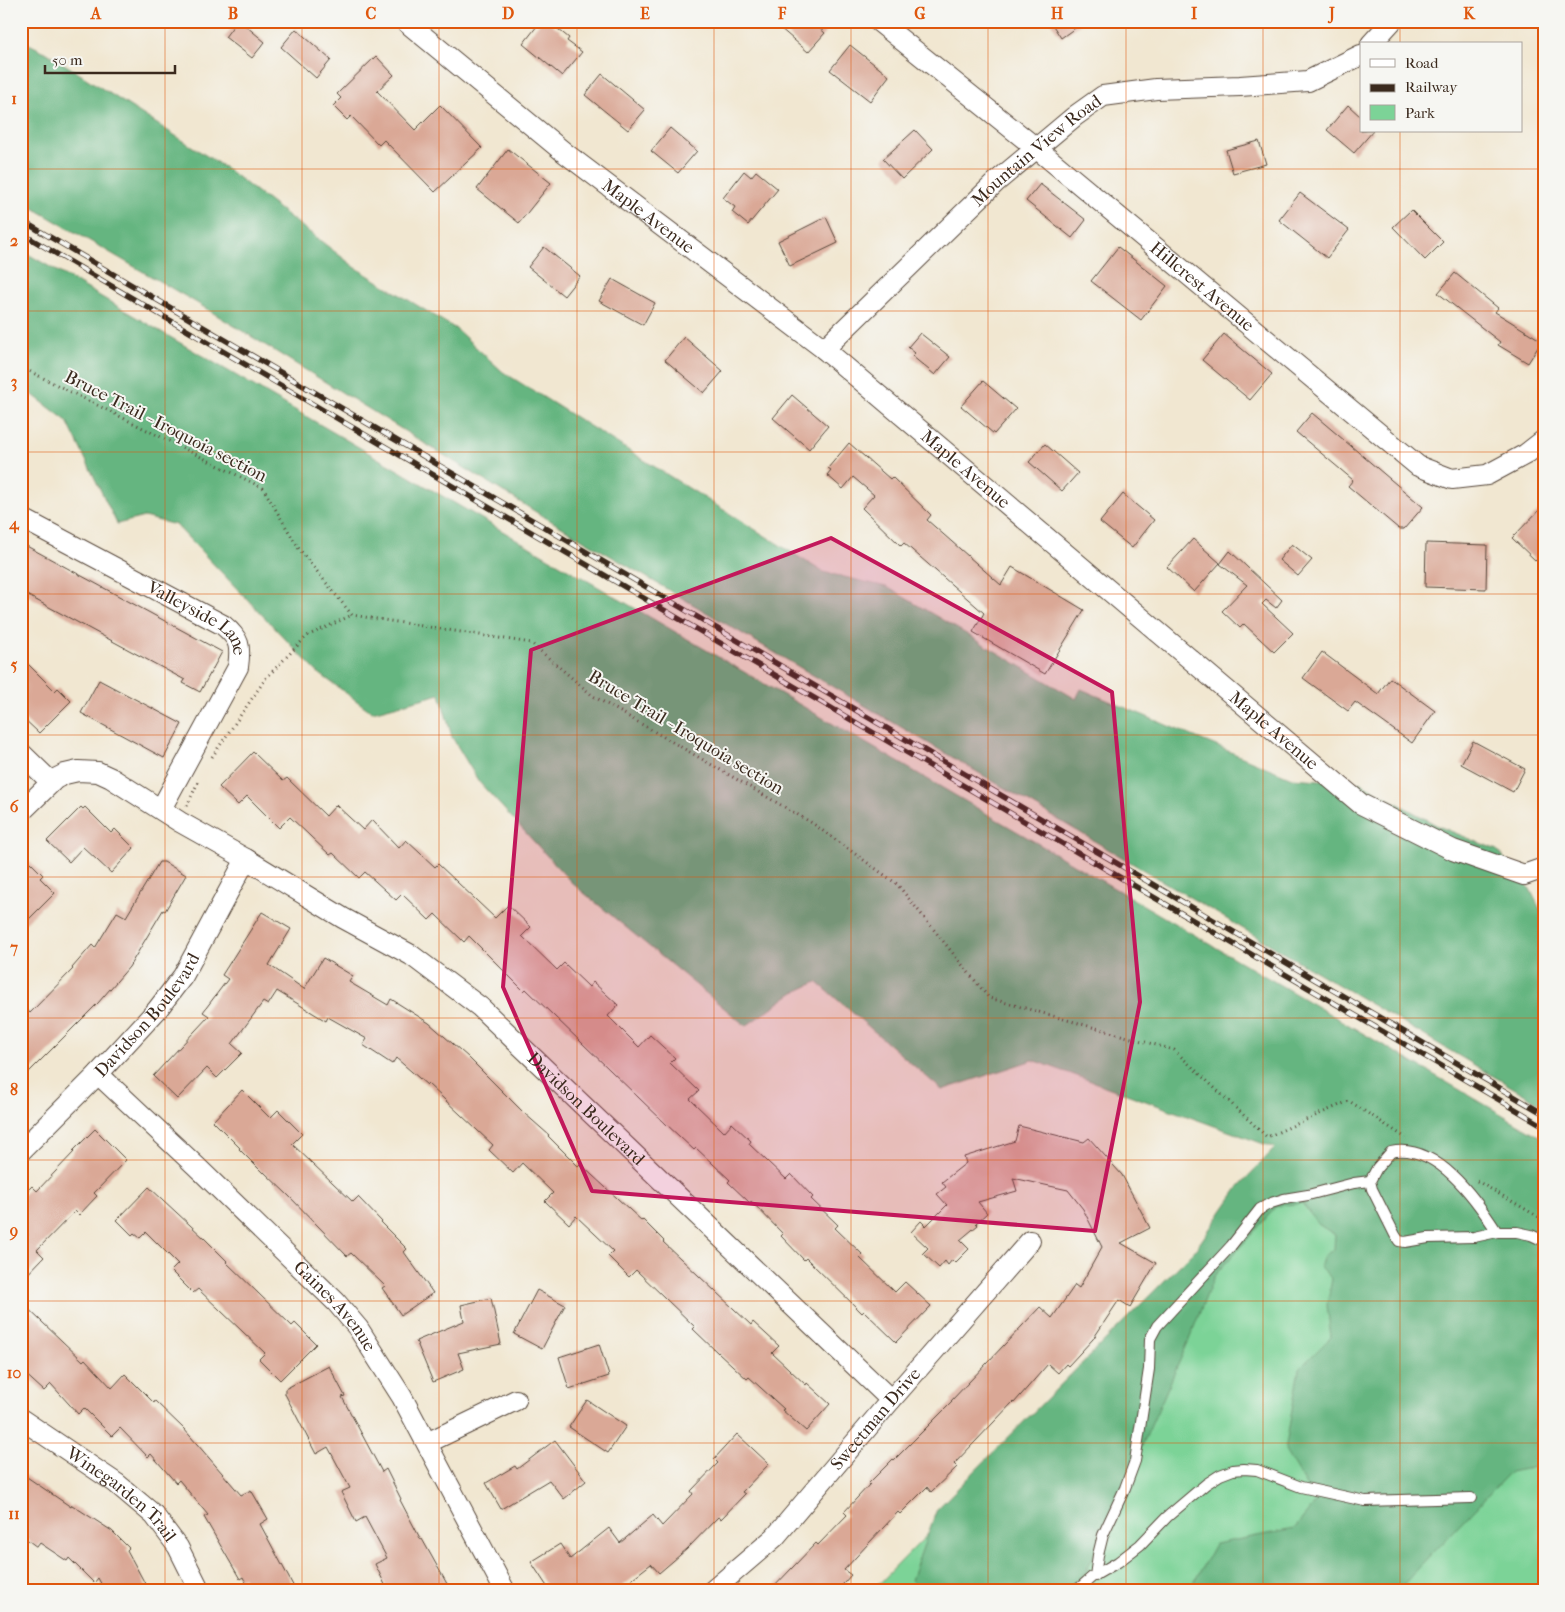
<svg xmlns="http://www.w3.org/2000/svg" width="1565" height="1612" font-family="'IM FELL French Canon',serif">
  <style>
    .green { fill: #7cd397; stroke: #5c7e5a }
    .forest { fill: #65b580; stroke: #50704f }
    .building { fill: #daa896 }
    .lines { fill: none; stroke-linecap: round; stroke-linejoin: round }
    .lane-casing { stroke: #564639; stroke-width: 12 }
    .street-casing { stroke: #564639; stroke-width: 22 }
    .path { stroke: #564639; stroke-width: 3; stroke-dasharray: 1 4; stroke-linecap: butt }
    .lane { stroke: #fff; stroke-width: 10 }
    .street { stroke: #fff; stroke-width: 20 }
    .rail-casing { stroke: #3b2a1e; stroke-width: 5.5 }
    .rail { stroke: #f6f6f2; stroke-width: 4; stroke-dasharray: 11; stroke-linecap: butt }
    .marked { fill: #c2185b; fill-opacity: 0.2; stroke: #c2185b; stroke-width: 4; stroke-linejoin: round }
    .grid { fill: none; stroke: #df570d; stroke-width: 1; stroke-opacity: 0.55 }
    .labels { text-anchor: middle; stroke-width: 4; stroke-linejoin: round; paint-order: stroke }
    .street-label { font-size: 18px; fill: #3b2a1e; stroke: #f6f6f2 }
    .neatline { fill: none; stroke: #df570d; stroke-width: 2 }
    .grid-label { font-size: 16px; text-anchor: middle; font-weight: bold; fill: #df570d }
  </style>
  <rect width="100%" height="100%" fill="#f6f6f2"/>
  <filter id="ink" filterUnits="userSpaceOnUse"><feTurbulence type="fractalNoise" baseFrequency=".02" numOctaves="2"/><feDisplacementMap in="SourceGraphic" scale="10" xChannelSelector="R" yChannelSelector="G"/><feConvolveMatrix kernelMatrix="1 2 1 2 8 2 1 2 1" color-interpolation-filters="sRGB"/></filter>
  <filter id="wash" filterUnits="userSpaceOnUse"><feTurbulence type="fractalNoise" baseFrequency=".0096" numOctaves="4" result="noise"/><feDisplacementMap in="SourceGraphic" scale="20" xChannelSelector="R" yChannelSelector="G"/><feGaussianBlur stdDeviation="1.12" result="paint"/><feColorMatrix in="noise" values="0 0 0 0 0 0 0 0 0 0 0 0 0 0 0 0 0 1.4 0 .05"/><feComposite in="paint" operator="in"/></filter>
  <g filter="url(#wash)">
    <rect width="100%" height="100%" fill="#f1e7d1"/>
    <!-- green -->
    <path class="green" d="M1347,1107l197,113v371h-672z"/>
    <!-- forest -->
    <g class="forest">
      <path d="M21,40l26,13 180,116 129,99 100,61 47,43 320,200 64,15 189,112 5,-10 211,89 69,5 77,43 59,24 32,37 15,30v189l-1008,-594 -339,-209 -176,-102z"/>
      <path d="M21,250l1523,889v326l-34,7 -113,119h-208l26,-47 79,-15 22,-27 -31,-51 14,-82 32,-32 -4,-32 5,-26 -12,-12 4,-11 10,-7 1,-14 -17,-11 -16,-21 -25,3 -63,70 -25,64 -103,232 -17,19h-147l-11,-11 26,-71 258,-259 45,-65 35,-37 -242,-88 -91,30 -125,-108 -26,12 -45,32 -174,-143 -93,-101 -27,-45 -12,-43 -68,18 -56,-41 -140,-146 -32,-8 -27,7 -50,-103 -46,-35z"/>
    </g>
    <g id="blocks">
      <!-- building -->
      <g class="building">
        <path d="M237,21h3l25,21 -13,16 -27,-21z"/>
        <path d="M541,21h7l21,17 -2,3 15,11 -20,24 -39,-32z"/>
        <path d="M772,21h39l14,12 -17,19z"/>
        <path d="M1050,21h35l-24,17z"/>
        <path d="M296,29l35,31 -15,18 -35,-31z"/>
        <path d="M850,45l39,31 -19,25 -40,-31z"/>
        <path d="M376,56l18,19 -17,16 38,39 25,-25 42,43 -47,44 -51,-52 -5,5 -28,-29 -4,4 -14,-14 8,-8 -4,-4z"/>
        <path d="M602,74l43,36 -17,20 -43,-35z"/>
        <path d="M1348,105l13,12v14h12l-19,22 -27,-23z"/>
        <path d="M670,128l27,23 -19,22 -27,-22z"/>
        <path d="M915,130l18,19 -31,30 -19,-20z"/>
        <path d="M1259,141l7,23 -33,9 -7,-23z"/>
        <path d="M508,149l43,34 -32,40 -42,-34z"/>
        <path d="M744,171l7,6 5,-6 22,18 -30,36 -16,-13 3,-5 -12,-9z"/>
        <path d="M1040,184l46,36 -14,18 -46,-37z"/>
        <path d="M1300,193l49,37 -22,28 -48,-38z"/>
        <path d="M1411,210l32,32 -18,18 -32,-33z"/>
        <path d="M826,217l12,26 -48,23 -12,-25z"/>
        <path d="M544,247l36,29 -16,20 -36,-29z"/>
        <path d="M1118,247l49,39 -26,34 -50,-39z"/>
        <path d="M1455,273l43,35 -3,4 47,29 -14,22 -30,-18 2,-3 -62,-49z"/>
        <path d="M612,279l43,24 -12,22 -44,-24z"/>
        <path d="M920,333l30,24 -15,18 -23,-19 3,-3 -7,-6z"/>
        <path d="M1224,334l48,40 -22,26 -48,-40z"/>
        <path d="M684,337l39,34 -19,22 -39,-33z"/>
        <path d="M983,381l33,28 -22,25 -33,-28z"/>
        <path d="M792,395l36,31 -19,23 -36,-31z"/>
        <path d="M1312,413l111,94 -19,22h-5l-51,-43 5,-6 -57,-48z"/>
        <path d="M849,443l41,36 2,-2 39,38 -4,5 74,65 11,-18 72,43 -39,64 -72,-42 11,-19 -80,-70 -3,3 -39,-38 12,-13 -21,-18 -10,12 -16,-14 4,-5 -3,-2z"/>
        <path d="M1045,444l33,29 -16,18 -33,-29z"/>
        <path d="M1123,494l31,26 -22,28 -32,-26z"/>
        <path d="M1544,505v48l-8,8 -24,-23z"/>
        <path d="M1193,539l27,24 -26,29 -27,-25z"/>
        <path d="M21,543l201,109 -22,40 -17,-9 2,-3 -164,-88z"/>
        <path d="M1426,543l61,2 -1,44 -61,-2z"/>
        <path d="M1292,544l20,16 -14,16 -19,-16z"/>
        <path d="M1230,551l52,49 -6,8 -10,-8 -4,4 31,29 -19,19 -30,-28 -4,4 -18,-17 25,-26 -27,-21z"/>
        <path d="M1322,652l56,42 12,-16 45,33 -23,32 -57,-41 -7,9 -45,-33z"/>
        <path d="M21,657l34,34 3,-3 13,13 -32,32 -18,-17z"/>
        <path d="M99,680l83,44 -18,34 -83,-45z"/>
        <path d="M1473,741l52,28 -12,23 -52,-28z"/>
        <path d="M253,752l30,29 4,-3 39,38 10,-11 27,25 9,-10 27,28 7,-8 29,27 3,-3 57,54 13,-13 23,22 -9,9 35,34 7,-7 25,24 4,-5 25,23 -10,11 31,31 11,-12 25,23 -5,5 29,28 -9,8 34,33 8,-9 19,18 -2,3 37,35 5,-5 22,23 -2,2 27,26 -3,3 28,27 -3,3 35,34 10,-10 26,24 -35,36 -32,-31 -2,2 -56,-55 -2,2 -23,-24 2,-2 -32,-33 -1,2 -22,-21 2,-2 -34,-32 -2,2 -28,-26 -140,-135 -2,2 -55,-55 -5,6 -29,-28 -6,6 -27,-26 -6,6 -31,-28 -6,6 -26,-25 -3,2 -40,-38 -11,11 -32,-32 -9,9 -19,-18z"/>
        <path d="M81,807l2,2 2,-2 26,26 4,-4 19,19 -23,25 -28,-26 -14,15 -22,-21z"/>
        <path d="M30,862l13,13 -3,3 15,15 -34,34v-57z"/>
        <path d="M159,862h5l22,13 -21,36 -2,-1 -34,57 -31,36 -77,77v-76l9,9 43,-44 -1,-1 20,-23 3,3 22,-36 9,5z"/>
        <path d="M262,912l29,17 -22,36 35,24 19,-31 30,18 -4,6 39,23 3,-6 38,24 39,34 56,56 25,22 -1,1 30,30 2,-2 62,57 1,-1 21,21 -1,1 88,83 2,-3 26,24 -7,7 34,32 1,-2 23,21 -24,27 -24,-21 2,-1 -35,-32 -2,2 -29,-27v1l-25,-24 2,-2 -59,-57 -7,7 -21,-21 5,-5 -37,-35 -7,8 -24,-23 8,-8 -31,-30 -9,10 -24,-23 4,-5 -65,-61 -1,1 -31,-27 -4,6 -29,-19 4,-6 -39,-22 -2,4 -49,-30 -9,14 -5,-3 -31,42 10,9 -25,25 -10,-10 -30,31 -24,-23 56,-60 -6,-4 25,-33 -6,-4z"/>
        <path d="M242,1090l28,28 8,-8 24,24 -10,10 61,58 5,-5 24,25 -1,1 26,26 -3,3 29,41 -32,22 -19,-27 3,-2 -34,-33 -4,3 -58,-60 -25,-24 -1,1 -24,-24 1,-1 -27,-27z"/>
        <path d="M1019,1126l65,16 5,-4 33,37 28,53 -29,15 35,20 -26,44 -11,-7 -26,39 -25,27 -2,-2 -8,9 -10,-9 -34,39 -1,-1 -59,62 3,3 -26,25 -4,-5 -27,27 -2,-2 -30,32 -24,26 7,5 -14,16h-67l46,-48 2,2 29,-30 -3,-3 26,-28 -1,-1 24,-24 1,1 58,-58 -1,-1 89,-94 12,11 23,-33 4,3 23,-41 -19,-38 -15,-19 -55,-12 4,13 -39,11 9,11 -11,10 2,2 -18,15 9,9 -14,14 -3,-3 -4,5 -3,-4 -6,7 -16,-15 5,-5 -17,-16 10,-11 5,5 21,-21 -10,-11 9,-7 -4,-5 24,-19 -2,-6 51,-16z"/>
        <path d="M95,1129l31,31 -32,33 3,3 -18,19 -4,-4 -38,39 7,7 -23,24v-84l11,-11 5,5 37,-39 -1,-1z"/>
        <path d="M149,1187l55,51 23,23 -1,1 66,64 3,-3 21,21 -36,36 -21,-21 6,-6 -67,-64 -5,4 -22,-22 7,-7 -32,-32 -6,6 -6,-5 -2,2 -15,-15z"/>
        <path d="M537,1290l28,15 -23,44 -28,-15z"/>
        <path d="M491,1298l10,46 -43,9 6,16 -31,13 -17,-41 48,-20 -3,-16z"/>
        <path d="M21,1302l62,59 2,-2 27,29 13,-14 29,29 1,-2 29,28 57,66 10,-5 17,29 -8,5 36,67h-46l-7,-14 -3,2 -36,-62 4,-2 -29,-35 -3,3 -25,-29 -3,3 -28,-29 -8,8 -28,-28 -6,6 -27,-30 -7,7 -23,-21z"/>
        <path d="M599,1344l10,32 -40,13 -10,-32z"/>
        <path d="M329,1366l16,30 -3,1 40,75 4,-3 15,30 -1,1 21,40 1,-1 29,52h-63l-13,-27 12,-6 -22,-41 -9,5 -15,-30 9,-4 -22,-41 -12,7 -31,-60v-5z"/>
        <path d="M587,1400l39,26 -18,27 -39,-26z"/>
        <path d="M737,1434l32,30 -27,28 3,2 -24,25 -3,-2 -31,32 -28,24 -8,-9 -35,27h-66l-19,-29 29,-18 10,15 39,-31 11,15 33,-28 9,11 31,-32 -2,-3 27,-28 -4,-4z"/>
        <path d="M555,1440l31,41 -22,18 -15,-19 -48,29 -15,-26 29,-17 2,3z"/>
        <path d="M21,1473l50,34 1,-2 40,26 17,17 -2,2 22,41h-44l-7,-13 -4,5 -25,-25 -2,3 -27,-18 -3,4 -16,-12z"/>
      </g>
    </g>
  </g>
  <g filter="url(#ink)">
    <use href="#blocks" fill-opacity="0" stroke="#564639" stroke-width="1"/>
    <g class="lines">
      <defs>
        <g id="lane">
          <path d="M1497,1232c-21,-33 -61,-90 -106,-80l-14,16 -7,13 2,8 23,46 4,6 6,1 23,-4 46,-1 23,-5h20l14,3 13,6"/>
          <path d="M1095,1576l3,-21 5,-20 22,-47 10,-27 14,-92 1,-30 7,-13 74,-80 29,-37 11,-6 13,-4 24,-4 46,-12 16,-2"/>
          <path d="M1076,1591l16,-14 26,-15 22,-17 27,-28 39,-33 14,-9 13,-5 11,-1 13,1 44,17 64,14 106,-3"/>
        </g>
        <g id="street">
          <path id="s1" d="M405,21l160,132 259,196 537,455 92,46 71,25 20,-7"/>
          <path id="s2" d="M878,21l158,127 382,318 34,13 35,-4 39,-21 18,-14"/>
          <path d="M1371,44l21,-23"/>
          <path id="s3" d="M824,349l172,-167 79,-66 28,-20 53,-7 84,-3 68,-5 53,-26"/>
          <path id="s4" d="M21,520h4l198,105c17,14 18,21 15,42l-77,142"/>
          <path d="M21,753l30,29"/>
          <path id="s5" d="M21,812l34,-33 10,-5 13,-3 20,1 13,6 69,44 66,37 97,59 68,37 69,52 411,393"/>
          <path id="s6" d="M98,1074l98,92 140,136 22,26 44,69 103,194"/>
          <path id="s7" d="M21,1151l77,-77 59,-64 26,-34 63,-117"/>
          <path id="s8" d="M21,1419l95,64 38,32 24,32 22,44"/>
          <path d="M427,1443l89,-43"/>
          <path id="s9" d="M712,1591l63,-54 116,-137 139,-159"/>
        </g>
      </defs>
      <!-- lane casing -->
      <use href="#lane" class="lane-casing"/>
      <!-- street casing -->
      <use href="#street" class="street-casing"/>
      <!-- path -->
      <g class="path">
        <path d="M21,367l242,121 36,61 53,66 179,28 62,53 219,127 85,61 92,114 185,52 93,87 82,-36 57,37"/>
        <path d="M212,757l54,-79 41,-42 45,-21"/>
        <path d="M187,806l11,-24"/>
        <path d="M1477,1181l67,39"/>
      </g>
      <!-- lane -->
      <use href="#lane" class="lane"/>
      <!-- street -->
      <use href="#street" class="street"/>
      <defs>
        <g id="rail">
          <path d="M21,220l1523,894"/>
          <path d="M21,233l1523,893"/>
        </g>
      </defs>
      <!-- rail casing -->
      <use href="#rail" class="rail-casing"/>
      <!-- rail -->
      <use href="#rail" class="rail"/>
    </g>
  </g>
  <!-- marked area -->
  <path class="marked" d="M831,538l281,154 28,310 -45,229 -503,-40 -89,-204 28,-337z"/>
  <!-- grid -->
  <path class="grid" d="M165,21v1570M302,21v1570M439,21v1570M577,21v1570M714,21v1570M851,21v1570M988,21v1570M1126,21v1570M1263,21v1570M1400,21v23M1400,131v1460M21,169h1523M21,311h1523M21,452h1523M21,594h1523M21,735h1523M21,877h1523M21,1018h1523M21,1160h1523M21,1301h1523M21,1443h1523"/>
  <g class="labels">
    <!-- street labels -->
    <g class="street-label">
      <text dy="6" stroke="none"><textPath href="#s3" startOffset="291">Mountain View Road</textPath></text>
      <text dy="6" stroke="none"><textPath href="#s1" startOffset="312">Maple Avenue</textPath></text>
      <text dy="6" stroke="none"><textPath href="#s2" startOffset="419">Hillcrest Avenue</textPath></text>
      <text transform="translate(166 426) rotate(27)" y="6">Bruce Trail - Iroquoia section</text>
      <text dy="6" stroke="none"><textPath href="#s1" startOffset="718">Maple Avenue</textPath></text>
      <text dy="6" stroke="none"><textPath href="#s4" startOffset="204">Valleyside Lane</textPath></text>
      <text dy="6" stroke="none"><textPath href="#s1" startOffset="1122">Maple Avenue</textPath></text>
      <text transform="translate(686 732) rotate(31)" y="6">Bruce Trail - Iroquoia section</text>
      <text dy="6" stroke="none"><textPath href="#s7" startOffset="186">Davidson Boulevard</textPath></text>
      <text dy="6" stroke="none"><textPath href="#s5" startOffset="688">Davidson Boulevard</textPath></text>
      <text dy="6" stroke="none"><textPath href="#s6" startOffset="332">Gaines Avenue</textPath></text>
      <text dy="6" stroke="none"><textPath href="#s9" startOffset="238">Sweetman Drive</textPath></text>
      <text dy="6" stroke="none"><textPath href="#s8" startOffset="126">Winegarden Trail</textPath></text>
    </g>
  </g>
  <!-- margin -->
  <rect width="1565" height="1612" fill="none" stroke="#f6f6f2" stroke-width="55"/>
  <!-- legend -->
  <rect x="1360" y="42" width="162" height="90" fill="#f6f6f2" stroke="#aba49d"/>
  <rect x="1370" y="59" width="25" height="8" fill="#ffffff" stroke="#aba49d"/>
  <text x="1405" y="68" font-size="15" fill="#3b2a1e">Road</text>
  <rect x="1370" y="84" width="25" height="8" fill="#3b2a1e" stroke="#aba49d"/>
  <text x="1405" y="92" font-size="15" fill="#3b2a1e">Railway</text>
  <rect x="1370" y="105" width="25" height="15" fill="#7cd397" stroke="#aba49d"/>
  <text x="1405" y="118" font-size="15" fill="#3b2a1e">Park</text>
  <!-- scale -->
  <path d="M45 65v8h130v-8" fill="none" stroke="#3b2a1e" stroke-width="2.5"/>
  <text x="52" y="65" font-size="15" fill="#3b2a1e" stroke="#f6f6f2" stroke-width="4" paint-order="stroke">50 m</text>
  <rect x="28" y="28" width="1510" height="1556" class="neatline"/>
  <g class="grid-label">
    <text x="96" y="19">A</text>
    <text x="233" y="19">B</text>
    <text x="371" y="19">C</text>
    <text x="508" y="19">D</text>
    <text x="645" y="19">E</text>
    <text x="782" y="19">F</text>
    <text x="920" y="19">G</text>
    <text x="1057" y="19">H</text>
    <text x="1194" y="19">I</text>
    <text x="1332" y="19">J</text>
    <text x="1469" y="19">K</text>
    <text x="14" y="104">1</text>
    <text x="14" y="246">2</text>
    <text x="14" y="387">3</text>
    <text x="14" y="529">4</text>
    <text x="14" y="670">5</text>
    <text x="14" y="812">6</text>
    <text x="14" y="953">7</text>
    <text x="14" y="1095">8</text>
    <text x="14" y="1236">9</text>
    <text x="14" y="1378">10</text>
    <text x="14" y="1519">11</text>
  </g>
</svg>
